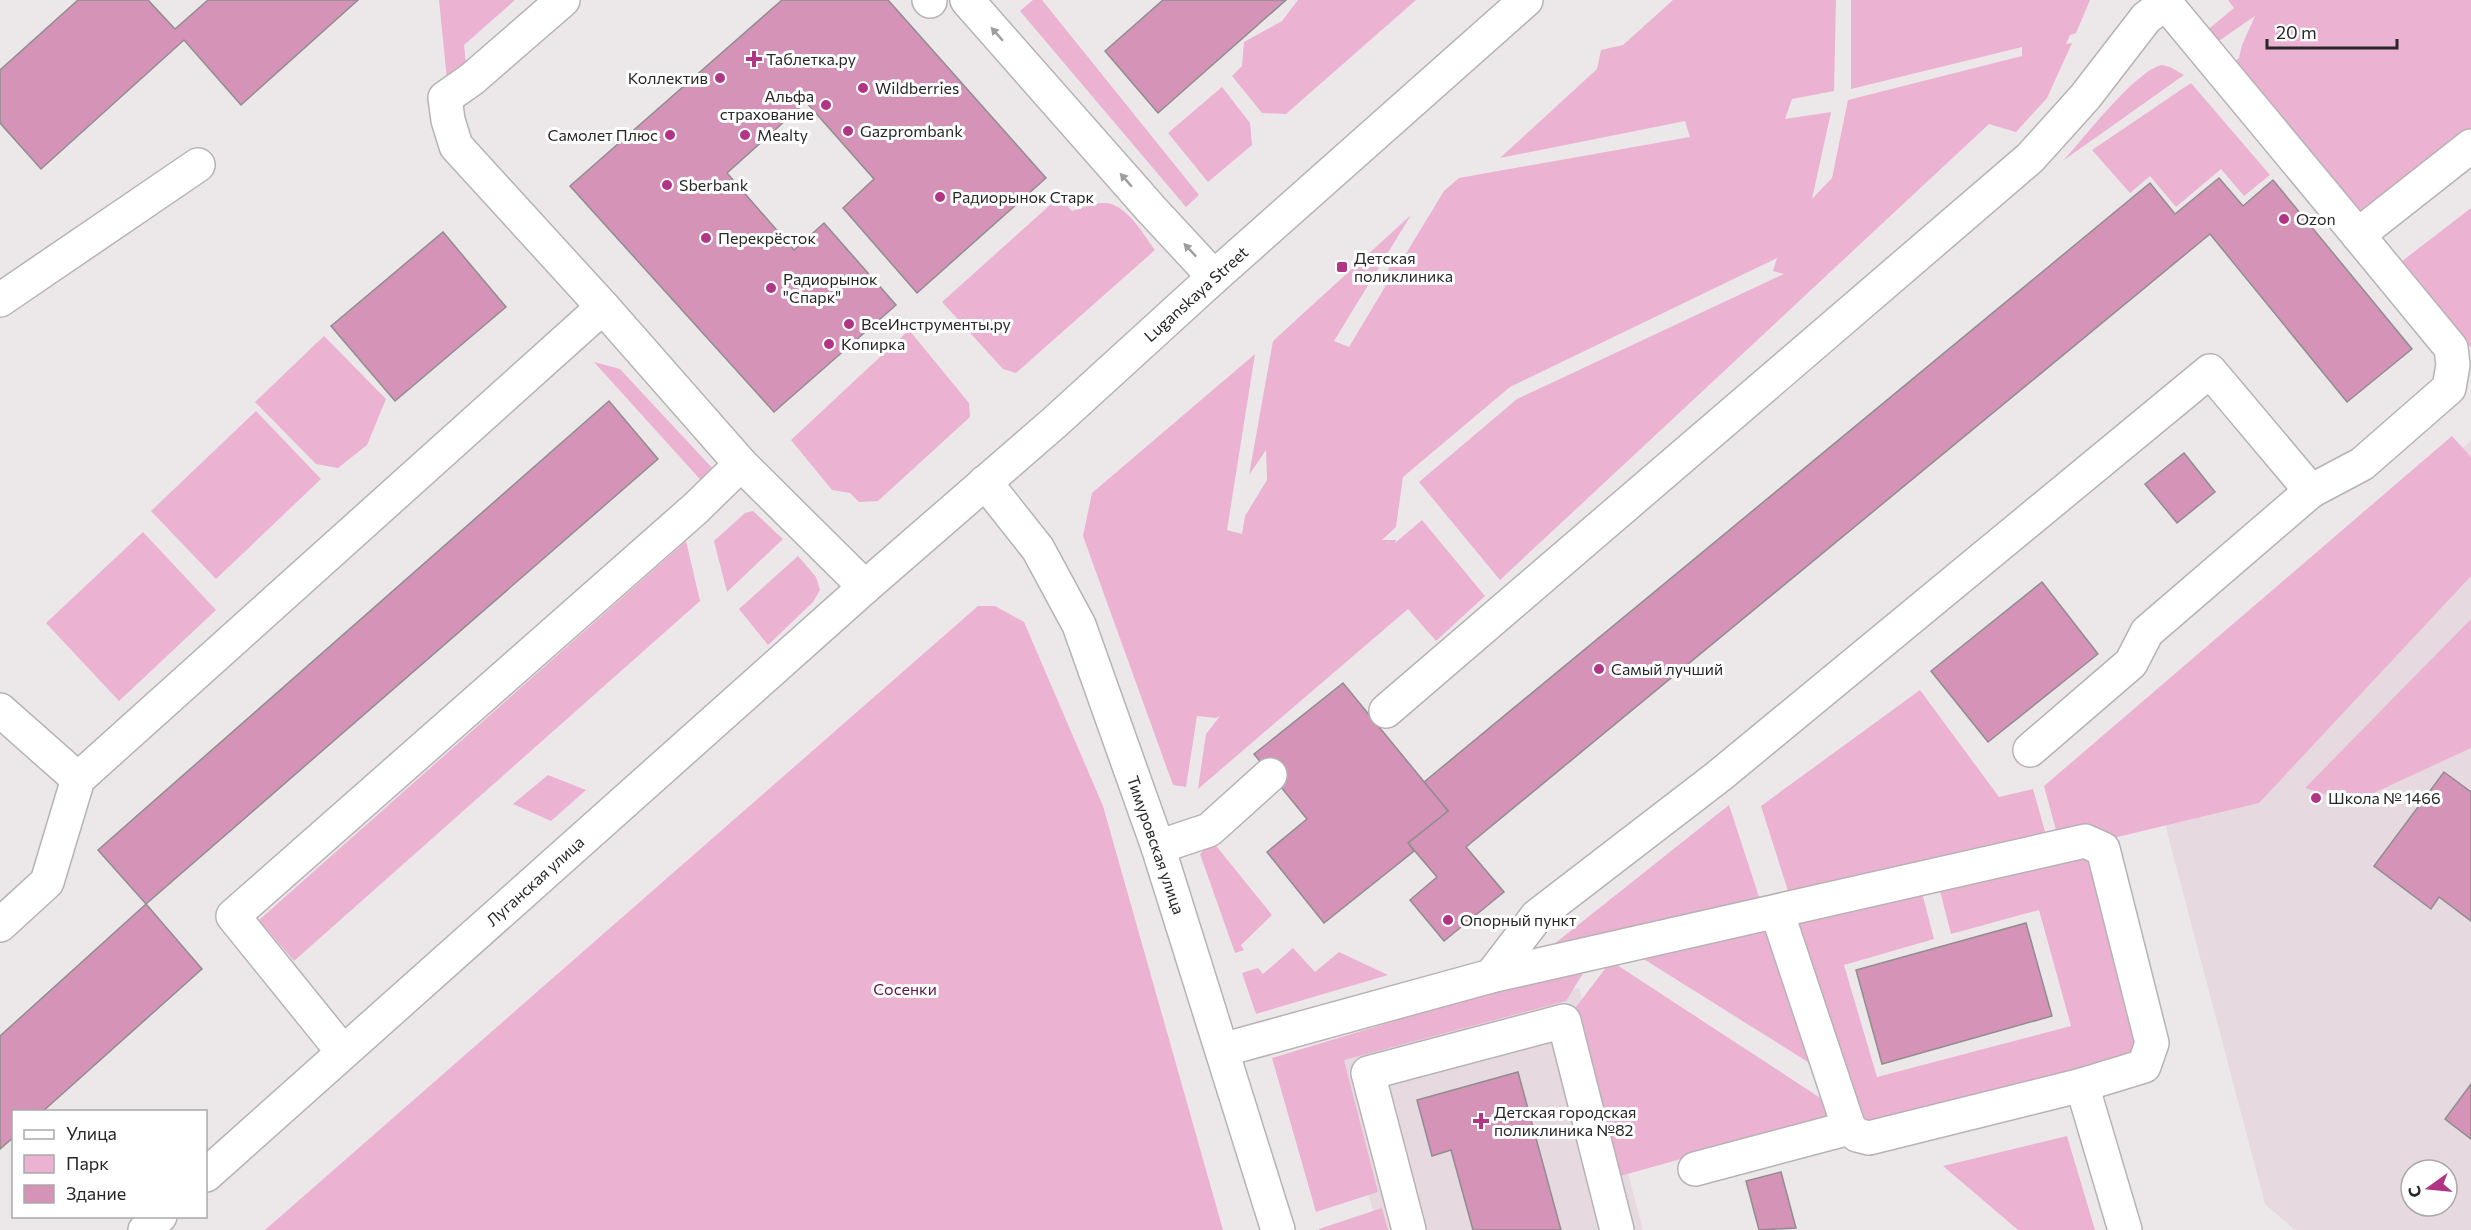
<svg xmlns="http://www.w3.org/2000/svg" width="2471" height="1230" font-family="Commissioner,sans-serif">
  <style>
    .built { fill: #e6dae0; fill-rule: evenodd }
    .green { fill: #ecb2d1 }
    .building { fill: #d493b7; stroke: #918d8f; stroke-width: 1.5 }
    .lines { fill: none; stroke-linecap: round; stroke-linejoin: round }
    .minor-casing { stroke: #b7b3b5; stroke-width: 36 }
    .major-casing { stroke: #b7b3b5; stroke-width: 36 }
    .minor { stroke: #fff; stroke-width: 33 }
    .major { stroke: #fff; stroke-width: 33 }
    .oneway { fill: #9e9e9e }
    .poi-dot { fill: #b23585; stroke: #fff; stroke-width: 2 }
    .labels { text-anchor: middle; stroke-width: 6; stroke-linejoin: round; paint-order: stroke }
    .poi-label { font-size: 16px; fill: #282728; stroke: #fff; text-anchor: start }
    .street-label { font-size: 16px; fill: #282728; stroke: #fff }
    .park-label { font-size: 16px; fill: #601546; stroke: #fff }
  </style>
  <rect width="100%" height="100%" fill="#ece8ea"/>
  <!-- built -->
  <g class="built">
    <path d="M2471,440v790h-176l-30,-26 -97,-368 -14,-77zM2411,1170h36v36h-36z"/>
    <path d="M1579,988l64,242h-265l-47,-176z"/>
  </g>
  <!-- green -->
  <g class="green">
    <path d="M439,0h76l-51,45 2,19 -19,16z"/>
    <path d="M1033,0h9l157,195 -13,12 -166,-196z"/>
    <path d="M1298,0h118l-130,114 -24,-1 -30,-37 10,-10 2,-24 38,-21z"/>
    <path d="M1673,0h163l-2,91 -42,8 -7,20 46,-7 -19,87 20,-21 16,-78 174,-44v-9l-171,42v-89h239l-14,33 -6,2 -4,9 6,-1 -25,55 -31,34 -27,-8 -489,456 -81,-98 98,-83 267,-125 -11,-3 4,-13 -267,129 -107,90 -7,50 -14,13h14l-1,3 27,-23 63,76 -49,45 -28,-32 -210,180 8,-55 14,-18 -4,2 -19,-2 -11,71 -13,-2 -90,-249 9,-43 163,-139 -28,176 15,4 3,-18 22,-36 -1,-30 -17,25 24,-134 138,-126 -77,126 15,6 36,-60 4,-20 18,-15 37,-61 15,-13 231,-41 -5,-16 -185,37 97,-89 4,-19 22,-5z"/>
    <path d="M2228,0h243v151l-53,56 -67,11 -118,-155 6,-5 3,-13 13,-29 -39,27 -11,-11 29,-24z"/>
    <path d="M2162,65l8,2 14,8 -120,85c21,-23 71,-89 98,-95z"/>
    <path d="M2191,83l79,92 -26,21 -23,-27 -45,38 -26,-31 -20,17 -38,-43z"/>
    <path d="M1222,87l28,36 2,22 -44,37 -40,-49z"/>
    <path d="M1059,197l13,14c10,-3 22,-9 32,-8 22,0 39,31 51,47l-139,123 -13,-4 -61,-67z"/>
    <path d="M2471,208v140l-70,-86z"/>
    <path d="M909,330l60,73 1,14 -92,84 -19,1 -9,-9 -18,-3 -41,-50z"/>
    <path d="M324,336l62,63 -19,46 -29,23 -22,-4 -61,-62z"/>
    <path d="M594,362l26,7 94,101 -7,17z"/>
    <path d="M256,411l65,68 -105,100 -65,-68z"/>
    <path d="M2452,436l19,21v119l-212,227 -154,37 -48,-6 -13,-48z"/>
    <path d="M753,511l30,28 -56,53 -13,-51 31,-28z"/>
    <path d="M143,532l73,78 -97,91 -73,-78z"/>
    <path d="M686,541l14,60 -406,360 -35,-41z"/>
    <path d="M798,556l18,21 4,13 -7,12 -45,43 -29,-36z"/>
    <path d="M978,606h17l29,16 79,184 120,424h-958z"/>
    <path d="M2471,619v129l-119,55 -47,-15z"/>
    <path d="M1920,690l79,107 34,-8 13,46 -257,59 -28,-88z"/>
    <path d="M548,775l38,15 -35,31 -38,-17z"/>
    <path d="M1729,805l32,98 -217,49z"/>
    <path d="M1213,842l59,73 -31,30 3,5 -9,3 -35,-99z"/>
    <path d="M2078,851l19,6 47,185 -7,20 -275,67 -75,-211 133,-33 14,54 -90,26 33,112 194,-51 -32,-116 -88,24 -13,-51z"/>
    <path d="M1770,931l46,136 -182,-114z"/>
    <path d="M1293,948l22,24 24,-20 49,23 -132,39 -14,-41 16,-5 5,6z"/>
    <path d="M1611,961l217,142 4,14 -212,59 -44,-169z"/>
    <path d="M1590,962l-24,39 -222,59 34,132 -62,20 -44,-154z"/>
    <path d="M2067,1136l28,94h-77l-75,-64z"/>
    <path d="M1382,1208l6,22h-69v-1z"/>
  </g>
  <!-- building -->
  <g class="building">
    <path d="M78,0h70l27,29 33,-29h150l-117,105 -57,-65 -143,129 -41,-46v-53z"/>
    <path d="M782,0h106l158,178 -129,115 -74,-85 31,-29 -68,-77 -79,71 67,77 30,-27 72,82 -122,107 -204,-226z"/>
    <path d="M1163,0h123l-128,113 -53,-62z"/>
    <path d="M2219,178l24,28 30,-26 139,169 -65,53 -137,-168 -744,613 38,45 -60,49 -34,-41 27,-23 -29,-34 40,-32 -24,-29 726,-599 25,31z"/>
    <path d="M443,232l63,75 -111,94 -64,-75z"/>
    <path d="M609,401l49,58 -512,445 -48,-54z"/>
    <path d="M2184,453l31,39 -38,31 -32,-39z"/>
    <path d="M2042,582l56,72 -110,88 -57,-71z"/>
    <path d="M1343,683l105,128 -40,32 6,8 -90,72 -57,-71 40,-33 -53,-65z"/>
    <path d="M2444,772l27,20v129l-32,-24 -8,12 -57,-43z"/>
    <path d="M146,904l56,65 -160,143h-28v25l-14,12v-113z"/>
    <path d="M2026,923l26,93 -170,48 -26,-94z"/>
    <path d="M1518,1072l43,158h-88l-22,-80 -19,6 -15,-56z"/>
    <path d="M2471,1084v55l-26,-20z"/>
    <path d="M1781,1172l15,56 -37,2 -13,-49z"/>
  </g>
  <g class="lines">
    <defs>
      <g id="minor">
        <path d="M563,0l-91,79 -27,19 3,22 8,26 147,161 138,157 124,123"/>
        <path d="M929,0l1,1"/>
        <path d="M967,0l184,209 63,68"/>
        <path d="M2163,0l195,235"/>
        <path d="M0,300l198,-135"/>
        <path d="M985,482l53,67 41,76 79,222 120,383"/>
        <path d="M0,710l78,69"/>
        <path d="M1386,711l644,-553 55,-61 61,-79 19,-15"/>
        <path d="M2030,750l101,-87 16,-31 164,-141"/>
        <path d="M1158,847l51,-17 61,-55"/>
        <path d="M0,925l47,-43 31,-103 525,-472"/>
        <path d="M1491,976l594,-135 18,8 49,194 -8,23 -62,19 -213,53 -12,-3 -8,-7 -72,-216"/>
        <path d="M1222,1050l269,-74 46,-60 182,-140 491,-405 101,120 51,-27 87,-76 4,-23 -2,-17 -93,-113 113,-89"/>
        <path d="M343,1052l-110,-136 463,-408 45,-44"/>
        <path d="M2082,1085l43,145"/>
        <path d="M1695,1169l154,-41"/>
        <path d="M1409,1230l-41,-157 196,-52 53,209"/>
      </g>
      <g id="major">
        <path d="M206,1175l659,-588 190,-165 159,-145 312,-277"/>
        <path d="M145,1230l15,-14"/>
      </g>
    </defs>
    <!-- minor casing -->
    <use href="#minor" class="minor-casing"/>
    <!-- major casing -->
    <use href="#major" class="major-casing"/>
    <!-- minor -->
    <use href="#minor" class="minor"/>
    <!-- major -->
    <use href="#major" class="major"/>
  </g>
  <!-- one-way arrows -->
  <defs><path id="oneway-solid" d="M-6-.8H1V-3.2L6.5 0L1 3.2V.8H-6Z" transform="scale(1.5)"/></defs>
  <g class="oneway">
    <use href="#oneway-solid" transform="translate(997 34) rotate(-131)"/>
    <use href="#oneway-solid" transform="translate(1126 180) rotate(-131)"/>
    <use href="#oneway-solid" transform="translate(1190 250) rotate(-133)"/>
  </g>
  <!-- markers -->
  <g class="poi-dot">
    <path d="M751 50h6v6h6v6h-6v6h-6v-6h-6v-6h6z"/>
    <circle cx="720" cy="78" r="6"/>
    <circle cx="863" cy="88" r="6"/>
    <circle cx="826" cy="105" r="6"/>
    <circle cx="848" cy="131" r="6"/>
    <circle cx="670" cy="135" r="6"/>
    <circle cx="745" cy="135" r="6"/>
    <circle cx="667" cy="185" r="6"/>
    <circle cx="940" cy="197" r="6"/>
    <circle cx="2284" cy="219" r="6"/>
    <circle cx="706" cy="238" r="6"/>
    <rect x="1336" y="261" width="12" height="12" rx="3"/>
    <circle cx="771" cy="288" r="6"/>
    <circle cx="849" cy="324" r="6"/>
    <circle cx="829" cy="344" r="6"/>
    <circle cx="1599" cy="669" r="6"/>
    <circle cx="2316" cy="798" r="6"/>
    <circle cx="1448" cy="920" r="6"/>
    <path d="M1478 1112h6v6h6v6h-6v6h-6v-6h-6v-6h6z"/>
  </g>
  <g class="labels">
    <!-- poi labels -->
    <g class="poi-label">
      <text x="766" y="65">Таблетка.ру</text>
      <text x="708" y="84" text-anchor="end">Коллектив</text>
      <text x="875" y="94">Wildberries</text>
      <text x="814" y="102" text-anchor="end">Альфа<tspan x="814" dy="18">страхование</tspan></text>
      <text x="860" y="137">Gazprombank</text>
      <text x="658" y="141" text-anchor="end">Самолет Плюс</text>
      <text x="757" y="141">Mealty</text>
      <text x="679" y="191">Sberbank</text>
      <text x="952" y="203">Радиорынок Старк</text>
      <text x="2296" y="225">Ozon</text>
      <text x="718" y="244">Перекрёсток</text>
      <text x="1354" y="264">Детская<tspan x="1354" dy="18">поликлиника</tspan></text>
      <text x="783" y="285">Радиорынок<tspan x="783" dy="18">"Спарк"</tspan></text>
      <text x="861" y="330">ВсеИнструменты.ру</text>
      <text x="841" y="350">Копирка</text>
      <text x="1611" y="675">Самый лучший</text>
      <text x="2328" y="804">Школа № 1466</text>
      <text x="1460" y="926">Опорный пункт</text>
      <text x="1494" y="1118">Детская городская<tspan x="1494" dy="18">поликлиника №82</tspan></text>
    </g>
    <!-- street labels -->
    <g class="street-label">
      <text transform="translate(1196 294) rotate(-42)" y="6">Luganskaya Street</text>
      <text transform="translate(1156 845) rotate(71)" y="6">Тимуровская улица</text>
      <text transform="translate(535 881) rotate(-42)" y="6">Луганская улица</text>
    </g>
    <!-- park labels -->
    <g class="park-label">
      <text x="905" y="995">Сосенки</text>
    </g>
  </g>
  <!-- legend -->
  <rect x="12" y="1110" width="195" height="108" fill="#ffffff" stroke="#a9a9a9" stroke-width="1.5"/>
  <rect x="24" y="1130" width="30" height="9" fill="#ffffff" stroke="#a9a9a9" stroke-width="1.5"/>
  <text x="66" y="1140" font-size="18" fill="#282728">Улица</text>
  <rect x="24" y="1155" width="30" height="18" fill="#ecb2d1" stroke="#a9a9a9" stroke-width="1.5"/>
  <text x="66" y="1170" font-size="18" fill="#282728">Парк</text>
  <rect x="24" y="1185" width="30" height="18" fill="#d493b7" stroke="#a9a9a9" stroke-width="1.5"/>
  <text x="66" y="1200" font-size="18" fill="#282728">Здание</text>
  <!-- north arrow -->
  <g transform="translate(2429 1188) rotate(255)"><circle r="28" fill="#ffffff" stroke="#a9a9a9" stroke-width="1.5"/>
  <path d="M0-4.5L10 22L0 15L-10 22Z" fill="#b23585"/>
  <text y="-9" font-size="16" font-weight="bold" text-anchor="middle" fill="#282728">С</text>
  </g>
  <!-- scale -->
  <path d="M2267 39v9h130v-9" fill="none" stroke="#282728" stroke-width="3"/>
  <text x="2276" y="39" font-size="18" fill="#282728" stroke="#ffffff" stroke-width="4.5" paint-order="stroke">20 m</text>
</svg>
